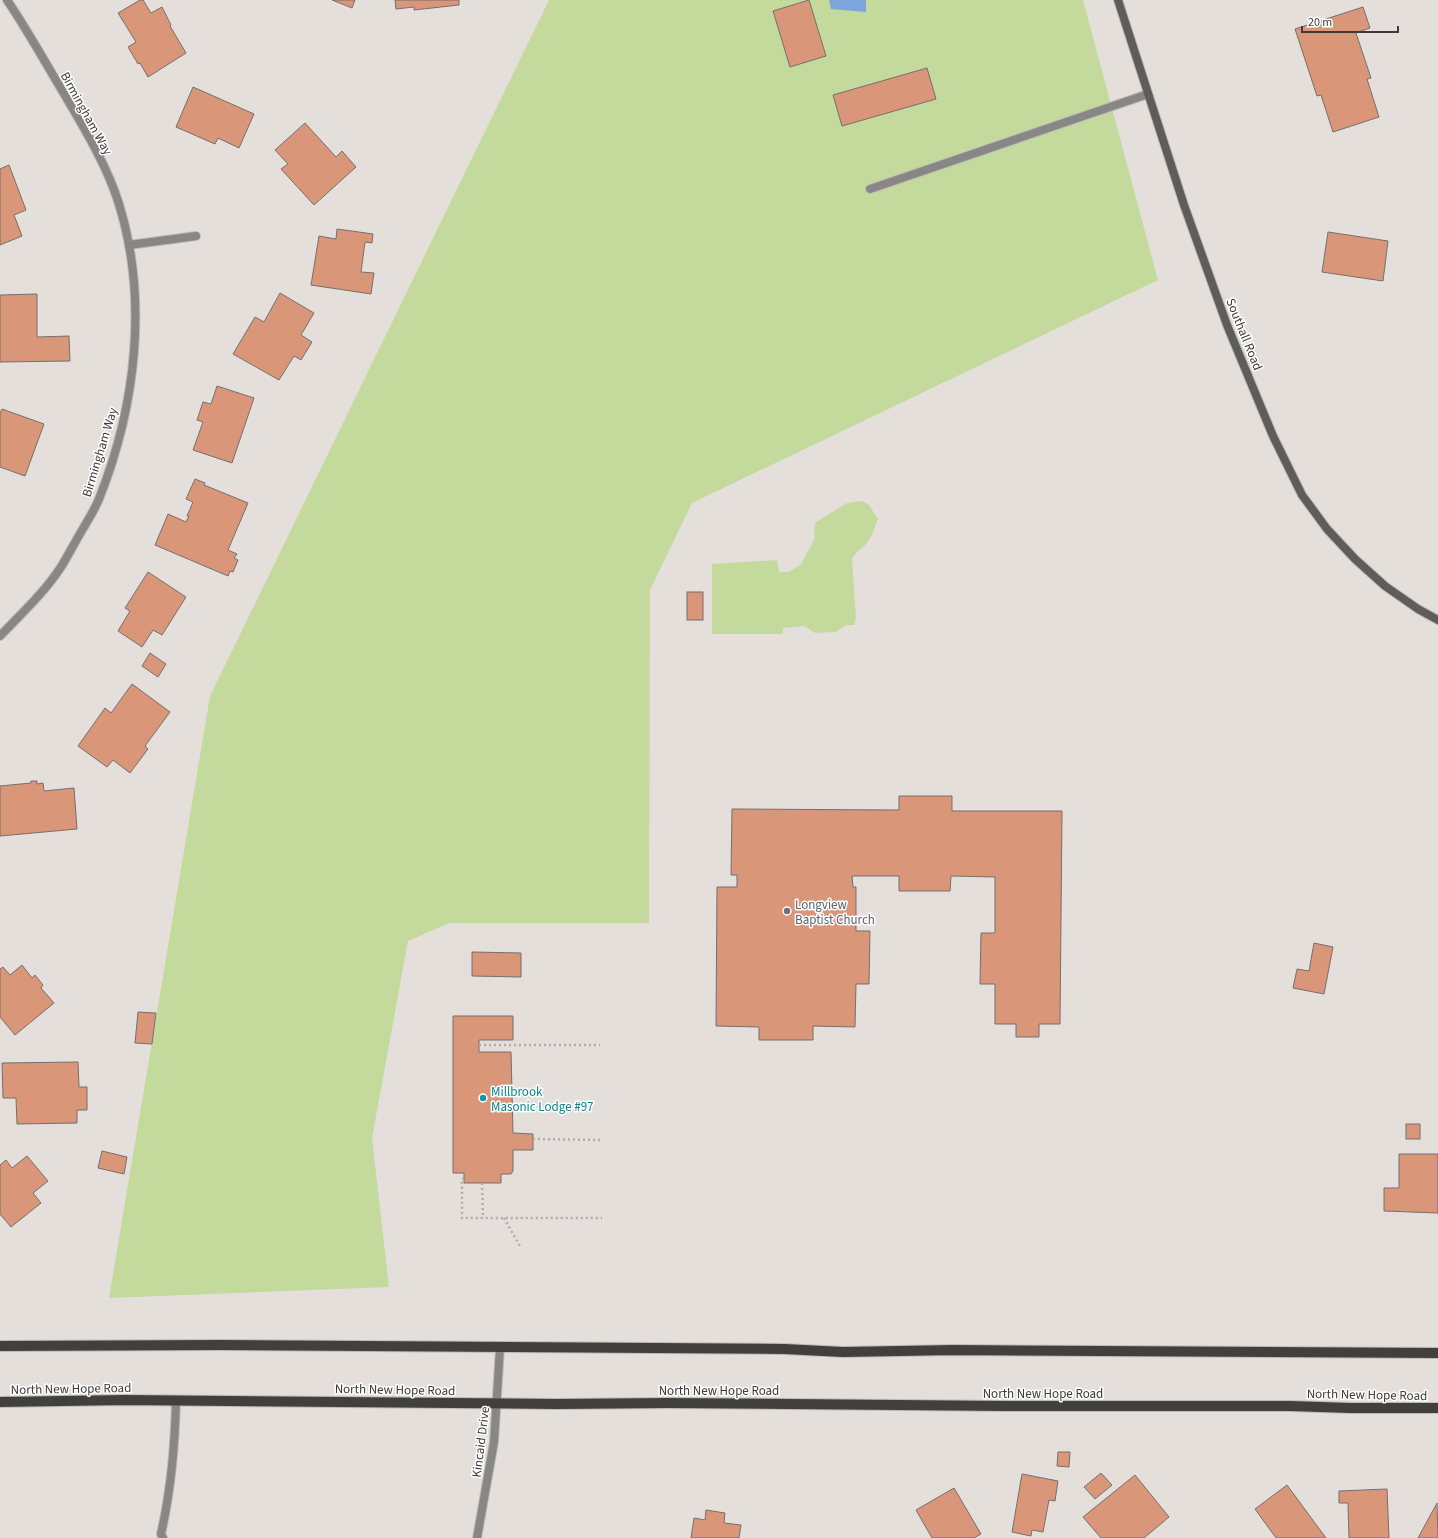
<svg xmlns="http://www.w3.org/2000/svg" width="1438" height="1538" font-family="'Source Sans 3',sans-serif">
  <style>
    .green { fill: #c4da9d }
    .water { fill: #7da4db }
    .building { fill: #d99679; stroke: #756f6d }
    .lines { fill: none; stroke-linecap: round; stroke-linejoin: round }
    .lane-casing { stroke: #c0bbb8; stroke-width: 10 }
    .street-casing { stroke: #c0bbb8; stroke-width: 10 }
    .secondary-casing { stroke: #c0bbb8; stroke-width: 10 }
    .primary-casing { stroke: #c0bbb8; stroke-width: 12 }
    .path { stroke: #b0aba8; stroke-width: 2.5; stroke-dasharray: 2 3; stroke-linecap: butt }
    .lane { stroke: #888785; stroke-width: 8 }
    .street { stroke: #888785; stroke-width: 8 }
    .secondary { stroke: #5e5d5a; stroke-width: 8 }
    .primary { stroke: #41403c; stroke-width: 10 }
    .worship-dot { fill: #6b7280; stroke: #fff; stroke-width: 1.5 }
    .culture-dot { fill: #0f9aa8; stroke: #fff; stroke-width: 1.5 }
    .labels { text-anchor: middle; stroke-width: 3; stroke-linejoin: round; paint-order: stroke }
    .street-label { font-size: 13px; fill: #3d3a39; stroke: #fff }
    .worship-label { font-size: 13px; fill: #5b616d; stroke: #fff; text-anchor: start }
    .culture-label { font-size: 13px; fill: #0d838f; stroke: #fff; text-anchor: start }
  </style>
  <rect width="100%" height="100%" fill="#e5dfdc"/>
  <!-- green -->
  <g class="green">
    <path d="M549,0h534l75,280 -466,223 -42,87 -1,333h-200l-41,18 -36,197 17,149 -280,11 101,-602z"/>
    <path d="M862,501l7,4 9,14c-3,9 -8,22 -15,28 -5,5 -8,6 -11,12l4,59 -2,7h-8l-10,7 -21,1 -10,-7 -22,2v6h-71v-70l65,-4 2,12h10l12,-8 14,-26 -1,-9 2,-7 31,-19z"/>
  </g>
  <!-- water -->
  <path class="water" d="M829,0h37v12l-35,-3z"/>
  <!-- building -->
  <g class="building">
    <path d="M140,0h3l8,13 11,-6 9,18 -1,1 16,27 -38,24 -8,-14 -2,1 -10,-17 8,-5 -18,-29z"/>
    <path d="M332,0h23l-3,8z"/>
    <path d="M395,0h64v5l-45,5v-3l-18,2z"/>
    <path d="M809,0l17,56 -36,11 -17,-56z"/>
    <path d="M1363,7l7,21 -14,5 15,45 -4,1 12,38 -46,15 -12,-37 -4,1 -22,-67z"/>
    <path d="M927,68l9,31 -94,27 -9,-31z"/>
    <path d="M193,87l61,27 -15,34 -21,-10 -3,6 -39,-17z"/>
    <path d="M305,123l31,34 6,-6 14,16 -42,38 -33,-36 7,-5 -13,-14z"/>
    <path d="M9,165l17,45 -12,5 8,21 -22,9v-76z"/>
    <path d="M337,229l36,5 -1,9 -7,-1 -4,30 13,1 -3,21 -60,-9 8,-49 17,3z"/>
    <path d="M1328,232l60,9 -5,40 -61,-9z"/>
    <path d="M280,293l34,20 -13,22 11,7 -11,18 -7,-4 -15,24 -46,-26 22,-37 9,5z"/>
    <path d="M37,294v43l32,-1 1,25 -70,1v-67z"/>
    <path d="M217,386l37,12 -22,65 -39,-13 10,-28 -6,-2 6,-18 8,2z"/>
    <path d="M2,409l42,15 -19,52 -25,-9v-54z"/>
    <path d="M195,479l10,4 -1,2 44,18 -20,47 9,4 -3,4 4,2 -5,12 -3,-1 -2,5 -73,-31 13,-31 18,8 3,-6h-2l6,-14 -7,-3z"/>
    <path d="M148,572l38,25 -24,38 -9,-5 -11,17 -24,-16 12,-20 -5,-3z"/>
    <rect x="687" y="592" width="16" height="28"/>
    <path d="M150,653l16,11 -8,13 -16,-11z"/>
    <path d="M132,684l38,28 -25,34 3,3 -18,24 -17,-13 -6,7 -29,-21 27,-38 6,5z"/>
    <path d="M31,781h6v3l6,-1 1,8 30,-3 3,41 -77,7v-50l31,-3z"/>
    <path d="M899,796h53v15h110l-2,213h-21v13h-23v-13h-21v-40h-15l1,-51h14v-56l-44,-1 -1,15h-51v-15h-47l1,11h3v44h14l-1,53h-13l-1,43 -42,-1v14h-54v-13l-43,-1 1,-139h20v-12h-6l1,-66 167,1z"/>
    <path d="M1314,943l19,4 -9,47 -31,-6 4,-19 12,2z"/>
    <path d="M472,952l49,1v24l-49,-1z"/>
    <path d="M22,965l10,13 3,-3 8,10 -2,3 13,15 -39,32 -15,-18v-48l3,-2 7,8z"/>
    <path d="M138,1012l18,1 -4,31 -17,-1z"/>
    <path d="M453,1016h60v24h-34v12h32l2,81 20,1v16h-20v21l-2,3h-10v9h-37v-10h-11z"/>
    <path d="M78,1062l1,25h8v23h-10v13l-60,1 -1,-26h-13l-1,-35z"/>
    <rect x="1406" y="1124" width="14" height="15"/>
    <path d="M102,1151l25,6 -3,17 -26,-6z"/>
    <path d="M1399,1154h39v59l-54,-2v-23h15z"/>
    <path d="M27,1156l21,25 -15,12 8,10 -30,24 -11,-13v-49l6,-5 6,8z"/>
    <path d="M1058,1452h12l-1,15 -12,-1z"/>
    <path d="M1101,1473l11,12 -17,14 -11,-12z"/>
    <path d="M1022,1474l36,7 -3,20 -6,-1 -6,32 -11,-2 -1,6 -19,-4z"/>
    <path d="M1135,1475l34,42 -25,21h-43l-18,-21z"/>
    <path d="M1287,1485l39,53h-50l-21,-29z"/>
    <path d="M954,1488l27,46 -7,4h-42l-16,-28z"/>
    <path d="M1387,1489l2,49h-40l-1,-35h-9v-12z"/>
    <path d="M1437,1503l1,35h-20z"/>
    <path d="M706,1510l19,3 -1,10 17,2 -2,13h-48l3,-20 11,2z"/>
  </g>
  <g class="lines">
    <defs>
      <g id="lane">
        <path d="M870,189l278,-95"/>
        <path d="M163,1538l-2,-4c10,-44 14,-89 15,-134"/>
      </g>
      <g id="street">
        <path d="M129,245l67,-9"/>
        <path d="M0,636c21,-22 44,-43 61,-69 8,-13 15,-27 23,-40 5,-9 11,-18 15,-28 37,-93 50,-201 19,-298 -12,-37 -33,-71 -52,-104 -20,-33 -38,-66 -59,-97"/>
        <path d="M477,1538l17,-96 6,-94"/>
      </g>
      <path id="secondary" d="M1118,0l66,205 43,120 46,111 29,59 25,34 28,30 30,27 33,23 20,11"/>
      <g id="primary">
        <path d="M0,1346l220,-1 564,4 59,3 111,-2 484,3"/>
        <path d="M0,1402l125,-2 432,4 111,-1 338,3h284l60,2h88"/>
      </g>
    </defs>
    <!-- lane casing -->
    <use href="#lane" class="lane-casing"/>
    <!-- street casing -->
    <use href="#street" class="street-casing"/>
    <!-- secondary casing -->
    <use href="#secondary" class="secondary-casing"/>
    <!-- primary casing -->
    <use href="#primary" class="primary-casing"/>
    <!-- path -->
    <g class="path">
      <path d="M479,1045h121"/>
      <path d="M533,1139l68,1"/>
      <path d="M464,1178l-2,1v39h140"/>
      <path d="M482,1183l1,35"/>
      <path d="M504,1218l17,30"/>
    </g>
    <!-- lane -->
    <use href="#lane" class="lane"/>
    <!-- street -->
    <use href="#street" class="street"/>
    <!-- secondary -->
    <use href="#secondary" class="secondary"/>
    <!-- primary -->
    <use href="#primary" class="primary"/>
  </g>
  <!-- markers -->
  <circle class="worship-dot" cx="787" cy="911" r="4"/>
  <circle class="culture-dot" cx="483" cy="1098" r="4"/>
  <g class="labels">
    <!-- street labels -->
    <g class="street-label">
      <text transform="translate(87 113) rotate(61)" y="5">Birmingham Way</text>
      <text transform="translate(1245 334) rotate(68)" y="5">Southall Road</text>
      <text transform="translate(99 452) rotate(-73)" y="5">Birmingham Way</text>
      <text transform="translate(71 1388) rotate(-1)" y="5">North New Hope Road</text>
      <text transform="translate(395 1389) rotate(1)" y="5">North New Hope Road</text>
      <text x="719" y="1395">North New Hope Road</text>
      <text x="1043" y="1398">North New Hope Road</text>
      <text transform="translate(1367 1394) rotate(1)" y="5">North New Hope Road</text>
      <text transform="translate(480 1442) rotate(-83)" y="5">Kincaid Drive</text>
    </g>
    <!-- worship labels -->
    <g class="worship-label">
      <text x="795" y="909">Longview<tspan x="795" dy="15">Baptist Church</tspan></text>
    </g>
    <!-- culture labels -->
    <g class="culture-label">
      <text x="491" y="1096">Millbrook<tspan x="491" dy="15">Masonic Lodge #97</tspan></text>
    </g>
  </g>
  <!-- scale -->
  <path d="M1302 26v6h96v-6" fill="none" stroke="#3d3a39" stroke-width="2"/>
  <text x="1308" y="26" font-size="12" fill="#3d3a39" stroke="#ffffff" stroke-width="3" paint-order="stroke">20 m</text>
</svg>
